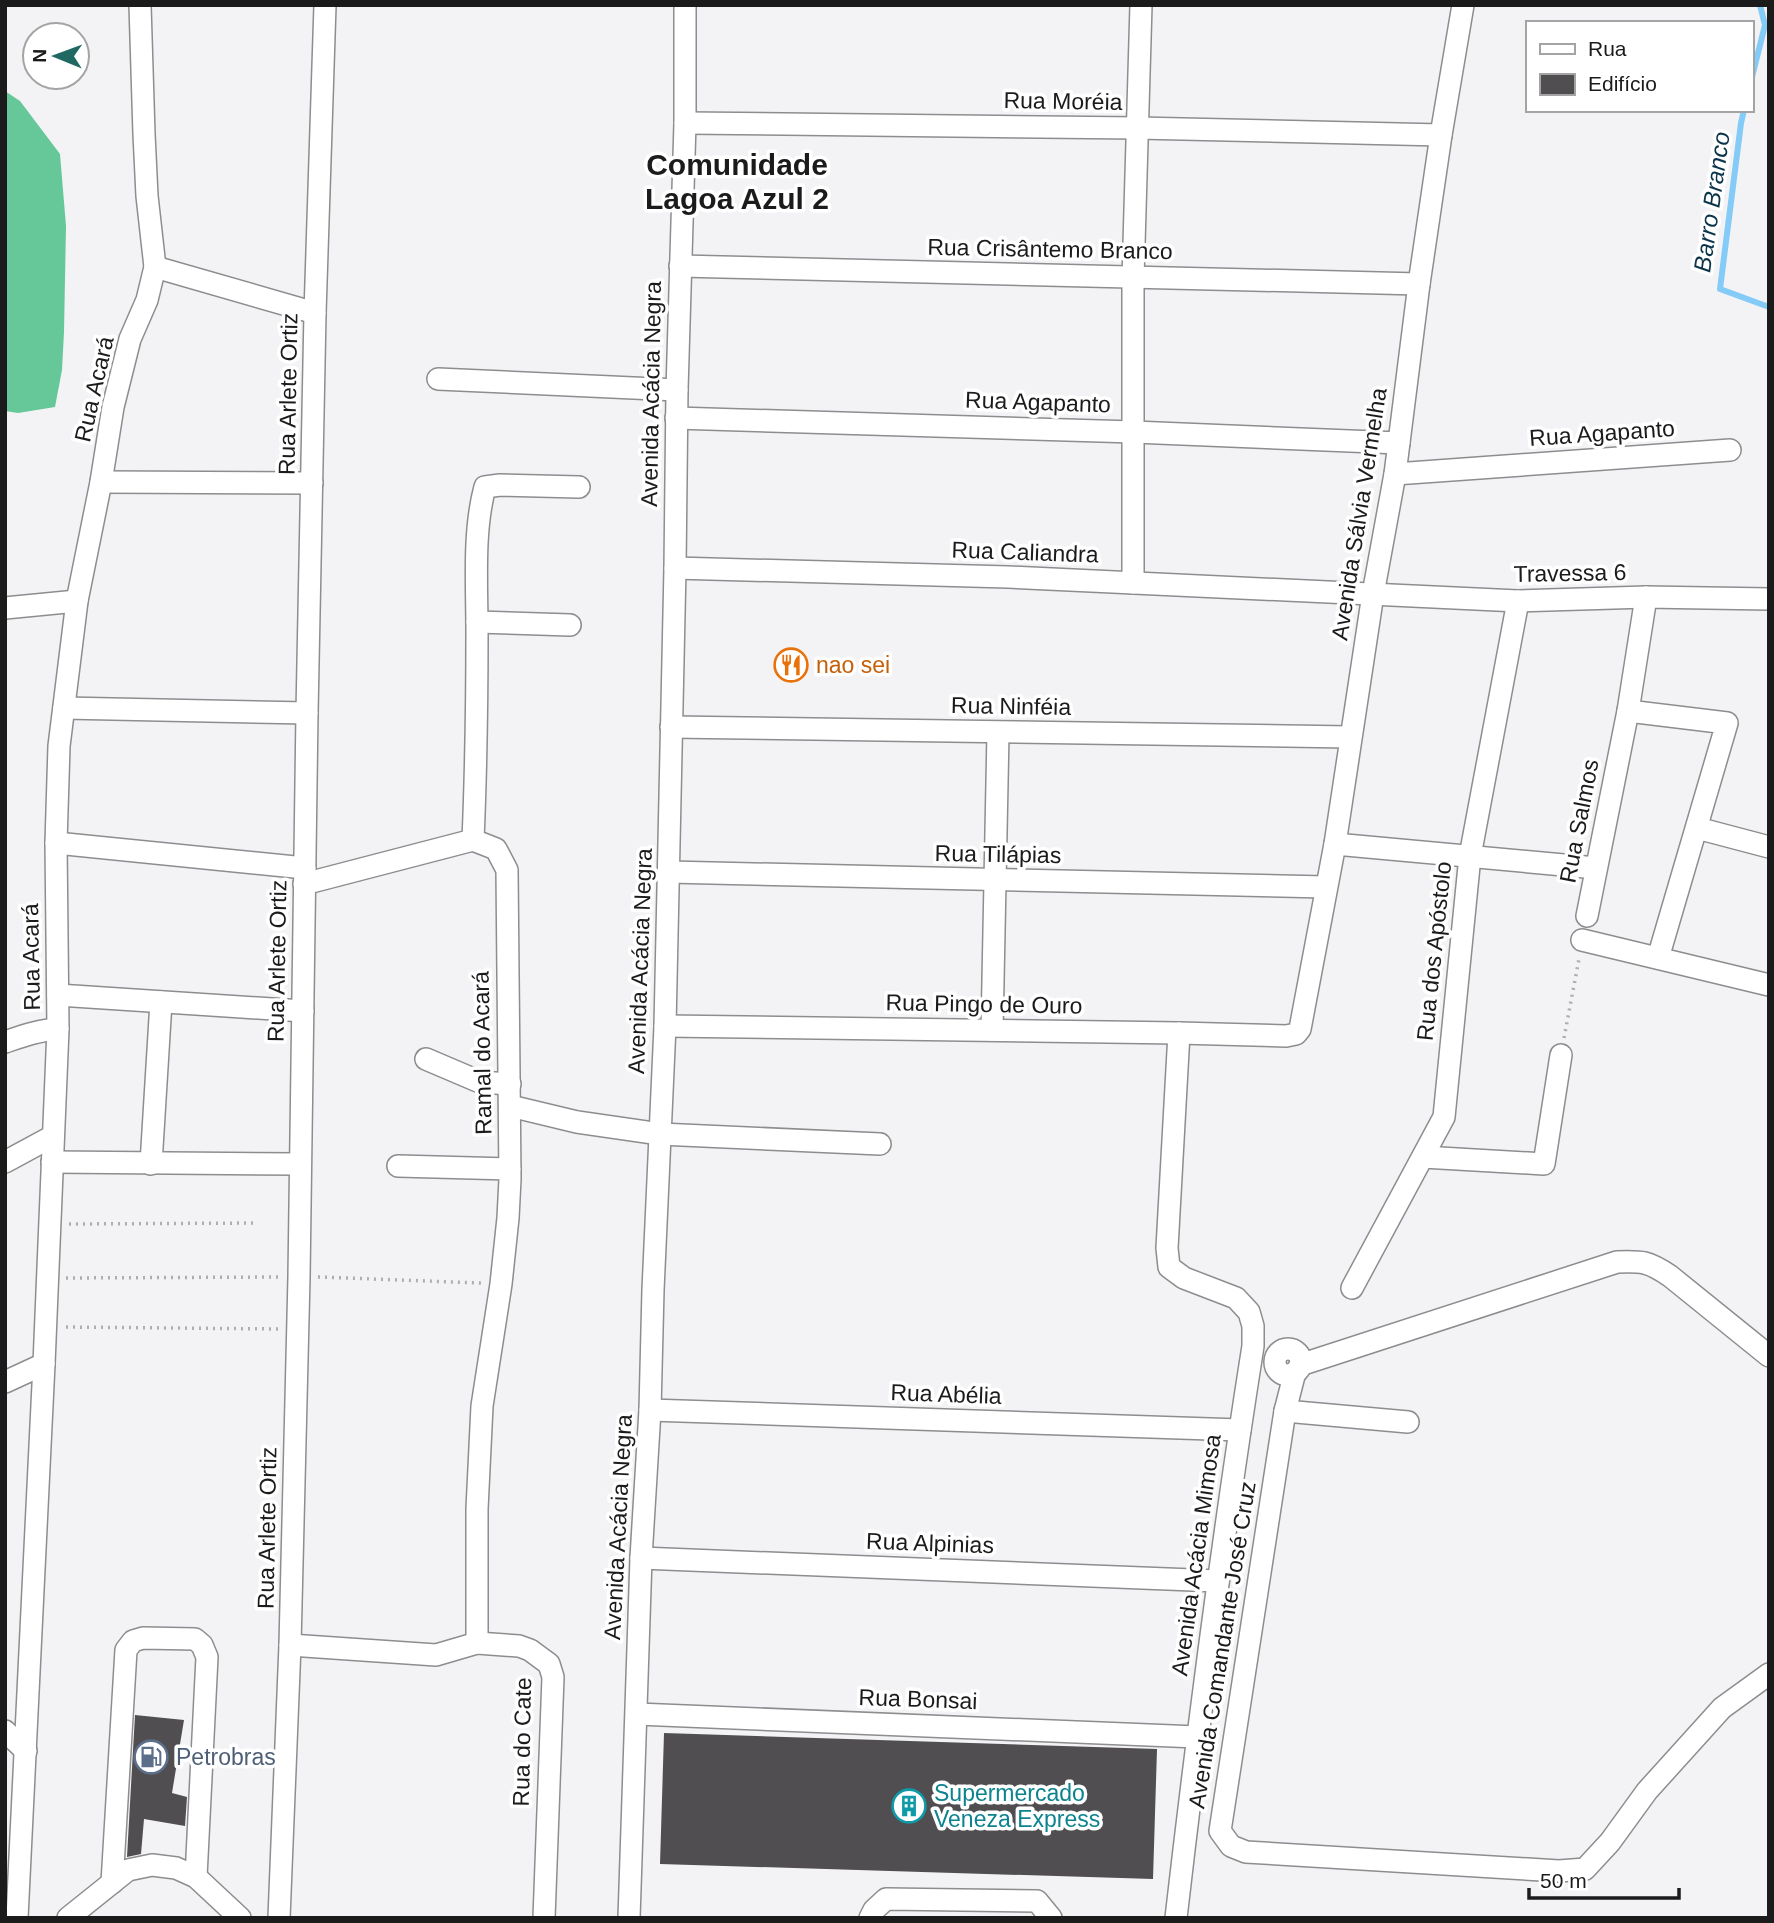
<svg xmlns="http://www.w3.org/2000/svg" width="1774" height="1923" font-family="Arial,sans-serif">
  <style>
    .forest { fill: #66c898 }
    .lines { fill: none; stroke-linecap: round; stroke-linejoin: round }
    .stream { stroke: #85cbf7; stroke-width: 6 }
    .building { fill: #504e50 }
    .minor-casing { stroke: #8d8d8f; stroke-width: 24 }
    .path { stroke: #aeaeb1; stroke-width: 3.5; stroke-dasharray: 2 5; stroke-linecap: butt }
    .minor { stroke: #fff; stroke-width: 21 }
    .labels { text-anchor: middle; stroke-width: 7; stroke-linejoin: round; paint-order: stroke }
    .street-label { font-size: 23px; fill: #1b1b1c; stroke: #fff }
    .food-label { font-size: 23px; fill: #c56008; stroke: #fff; text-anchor: start }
    .service-label { font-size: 23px; fill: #4e5e75; stroke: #fff; text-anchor: start }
    .culture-label { font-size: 23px; fill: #0d838f; stroke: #fff; text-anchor: start }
    .water-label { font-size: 24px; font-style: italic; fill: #0b344a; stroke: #fff }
    .district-label { font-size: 30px; font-weight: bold; fill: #1b1b1c; stroke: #fff }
  </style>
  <rect width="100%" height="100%" fill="#f3f3f6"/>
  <!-- forest -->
  <path class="forest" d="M5,91l15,10 40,53 6,72 -2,106 -2,38 -7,37 -37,6 -13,-2z"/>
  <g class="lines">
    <!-- stream -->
    <g class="stream">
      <path d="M1751,81l14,-56 -5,-20"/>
      <path d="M1744,110l-3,13 -21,166 49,18"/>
    </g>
  </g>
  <!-- building -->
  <g class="building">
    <path d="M135,1715l49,5 -12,73 15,4 -2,29 -41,-7 -3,35 -14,3z"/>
    <path d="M664,1733l493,16 -4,130 -493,-15z"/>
  </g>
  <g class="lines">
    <defs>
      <g id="minor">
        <path d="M685,123l453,5 303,7"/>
        <path d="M680,266l739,18"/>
        <path d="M155,267l160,46"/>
        <path d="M438,379l239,11"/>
        <path d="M676,418l458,14 265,11"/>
        <path d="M1395,474l335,-24"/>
        <path d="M101,482l211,1"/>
        <path d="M675,568l333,9 510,24 128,-4 123,2"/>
        <path d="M1133,583v-305l8,-273"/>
        <path d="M5,608l72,-7"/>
        <path d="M477,622l93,3"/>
        <path d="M64,708l243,5"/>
        <path d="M1628,711l99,12 -69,235"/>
        <path d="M671,727l679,10"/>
        <path d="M1697,828l72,19"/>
        <path d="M473,840c3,-70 4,-139 4,-209 0,-46 -4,-100 8,-144l15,-2 79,2"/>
        <path d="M56,843l249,25"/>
        <path d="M1335,844l261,24"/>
        <path d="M669,872l657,15"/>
        <path d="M304,884l169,-44 23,9 11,21 3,309 -2,39 -7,66 -19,122 -5,103v134"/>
        <path d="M1587,916l41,-205 18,-114"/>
        <path d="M1582,940l187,45"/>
        <path d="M58,995l245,16"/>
        <path d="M665,1026l514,7 107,3 10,-2 4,-5 35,-185 38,-250 22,-120 24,-190 22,-149 22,-130"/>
        <path d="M992,1030l6,-297"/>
        <path d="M5,1042c18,-6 35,-12 53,-13"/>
        <path d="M426,1059l54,23 30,2"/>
        <path d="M510,1106l67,16 83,12 220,10"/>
        <path d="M1423,1157l121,7 17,-109"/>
        <path d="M5,1162l48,-26"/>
        <path d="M52,1162l248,2"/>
        <path d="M151,1164l10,-162"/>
        <path d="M398,1166l112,3"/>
        <path d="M1352,1288l92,-171 26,-261 48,-255"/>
        <circle cx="1288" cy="1362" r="13"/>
        <path d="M1300,1365l317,-103c25,-1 31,-1 53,14l99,80"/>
        <path d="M1295,1372l-10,39 -65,420 11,15 15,6 313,19 26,-2 25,-27 37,-51 75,-83 47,-34"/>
        <path d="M5,1382l39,-18"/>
        <path d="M650,1410l590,20"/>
        <path d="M1285,1411l123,11"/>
        <path d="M641,1558l577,23"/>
        <path d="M290,1645l146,10 41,-12 42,3 11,4 19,14 4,13 -9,241"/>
        <path d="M637,1714l560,23"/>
        <path d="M5,1731l21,20"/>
        <path d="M112,1883l14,-233 7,-9 10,-3 52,1 7,6 5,12 -11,220"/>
        <path d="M17,1918l27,-554 14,-335 -2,-186 3,-97 18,-145 24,-119 12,-75 17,-68 17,-39 8,-33 -8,-71 -3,-62 -4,-129"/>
        <path d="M68,1918l60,-48 24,-5 24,3 20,9 44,41"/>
        <path d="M279,1918l11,-273 9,-368 8,-564 8,-400 10,-308"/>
        <path d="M629,1918l12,-360 9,-148 3,-120 12,-264 10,-458 2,-178 8,-267v-118"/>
        <path d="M870,1918l4,-8 12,-11 151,2 14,17"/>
        <path d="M1176,1918c22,-191 47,-382 77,-572v-20l-4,-14 -13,-14 -52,-20 -15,-11 -2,-19 12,-215"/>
      </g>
    </defs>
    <!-- minor casing -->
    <use href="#minor" class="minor-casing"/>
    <!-- path -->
    <g class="path">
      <path d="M1564,1038l15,-79"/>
      <path d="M69,1224l189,-1"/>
      <path d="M318,1277l163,6"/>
      <path d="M66,1278l212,-1"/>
      <path d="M66,1327l212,2"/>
    </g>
    <!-- minor -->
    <use href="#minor" class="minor"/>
  </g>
  <!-- icons -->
  <defs>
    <symbol id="restaurant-ring" viewBox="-11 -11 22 22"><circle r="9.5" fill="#fff" stroke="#e8710a" stroke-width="1.5"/><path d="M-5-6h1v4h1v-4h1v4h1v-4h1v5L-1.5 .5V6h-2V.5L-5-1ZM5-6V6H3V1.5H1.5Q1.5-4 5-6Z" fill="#e8710a"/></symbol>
    <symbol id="fuel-ring" viewBox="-11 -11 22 22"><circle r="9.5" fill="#fff" stroke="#5c6f8a" stroke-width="1.5"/><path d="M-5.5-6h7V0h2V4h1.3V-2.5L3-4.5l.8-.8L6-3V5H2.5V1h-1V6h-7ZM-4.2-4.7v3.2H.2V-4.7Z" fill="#5c6f8a"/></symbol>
    <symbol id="building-ring" viewBox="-11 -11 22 22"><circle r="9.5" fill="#fff" stroke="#0f9aa8" stroke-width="1.5"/><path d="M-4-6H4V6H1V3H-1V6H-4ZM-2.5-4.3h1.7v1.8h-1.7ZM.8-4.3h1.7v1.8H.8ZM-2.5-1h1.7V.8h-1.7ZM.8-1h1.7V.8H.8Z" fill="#0f9aa8"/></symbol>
  </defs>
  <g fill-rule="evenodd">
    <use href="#restaurant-ring" x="772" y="646" width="38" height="38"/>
    <use href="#fuel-ring" x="132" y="1738" width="38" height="38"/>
    <use href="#building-ring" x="890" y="1787" width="38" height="38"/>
  </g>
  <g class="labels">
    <!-- street labels -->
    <g class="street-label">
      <text transform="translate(1063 101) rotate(1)" y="8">Rua Moréia</text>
      <text transform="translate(1050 249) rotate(1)" y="8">Rua Crisântemo Branco</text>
      <text transform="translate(94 389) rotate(-77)" y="8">Rua Acará</text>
      <text transform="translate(288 394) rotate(-89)" y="8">Rua Arlete Ortiz</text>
      <text transform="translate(651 394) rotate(-89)" y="8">Avenida Acácia Negra</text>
      <text transform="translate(1038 402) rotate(2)" y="8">Rua Agapanto</text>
      <text transform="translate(1602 433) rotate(-4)" y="8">Rua Agapanto</text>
      <text transform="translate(1359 514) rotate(-81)" y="8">Avenida Sálvia Vermelha</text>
      <text transform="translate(1025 552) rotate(2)" y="8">Rua Caliandra</text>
      <text transform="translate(1570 573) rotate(-1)" y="8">Travessa 6</text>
      <text transform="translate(1011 706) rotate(1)" y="8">Rua Ninféia</text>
      <text transform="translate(1579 821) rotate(-79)" y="8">Rua Salmos</text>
      <text transform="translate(998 854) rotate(1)" y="8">Rua Tilápias</text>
      <text transform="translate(1434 951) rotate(-84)" y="8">Rua dos Apóstolo</text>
      <text transform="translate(31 957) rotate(-91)" y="8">Rua Acará</text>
      <text transform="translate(277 961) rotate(-89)" y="8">Rua Arlete Ortiz</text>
      <text transform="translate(640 961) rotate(-88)" y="8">Avenida Acácia Negra</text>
      <text transform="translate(984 1004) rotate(1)" y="8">Rua Pingo de Ouro</text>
      <text transform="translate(482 1053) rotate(-91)" y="8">Ramal do Acará</text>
      <text transform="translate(946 1394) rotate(2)" y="8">Rua Abélia</text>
      <text transform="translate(618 1527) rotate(-87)" y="8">Avenida Acácia Negra</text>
      <text transform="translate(267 1528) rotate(-89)" y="8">Rua Arlete Ortiz</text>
      <text transform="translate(930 1543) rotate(2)" y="8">Rua Alpinias</text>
      <text transform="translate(1196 1555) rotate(-82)" y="8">Avenida Acácia Mimosa</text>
      <text transform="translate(1222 1645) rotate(-81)" y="8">Avenida Comandante José Cruz</text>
      <text transform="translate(918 1699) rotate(2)" y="8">Rua Bonsai</text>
      <text transform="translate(522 1742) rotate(-89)" y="8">Rua do Cate</text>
    </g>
    <!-- food labels -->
    <g class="food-label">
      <text x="816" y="673">nao sei</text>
    </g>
    <!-- service labels -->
    <g class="service-label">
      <text x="176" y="1765">Petrobras</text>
    </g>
    <!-- culture labels -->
    <g class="culture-label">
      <text x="934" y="1801">Supermercado<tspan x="934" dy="26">Veneza Express</tspan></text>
    </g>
    <!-- water labels -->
    <g class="water-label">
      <text transform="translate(1712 202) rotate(-82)" y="8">Barro Branco</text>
    </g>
    <!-- district labels -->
    <g class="district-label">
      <text x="737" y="175">Comunidade<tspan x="737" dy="34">Lagoa Azul 2</tspan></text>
    </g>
  </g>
  <!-- border -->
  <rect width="1774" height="1923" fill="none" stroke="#1b1b1c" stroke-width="14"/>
  <!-- legend -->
  <rect x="1526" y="21" width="228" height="91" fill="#ffffff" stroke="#a4a4a4" stroke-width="2"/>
  <rect x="1540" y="44" width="35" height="10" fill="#ffffff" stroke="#a4a4a4" stroke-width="2"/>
  <text x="1588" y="56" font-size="21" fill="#1b1b1c">Rua</text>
  <rect x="1540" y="74" width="35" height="21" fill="#504e50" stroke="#a4a4a4" stroke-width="2"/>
  <text x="1588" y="91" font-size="21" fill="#1b1b1c">Edifício</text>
  <!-- north arrow -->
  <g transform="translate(56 56) rotate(271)"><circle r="33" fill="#ffffff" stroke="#a4a4a4" stroke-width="2"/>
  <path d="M0-5L12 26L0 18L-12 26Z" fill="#1f6962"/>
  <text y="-10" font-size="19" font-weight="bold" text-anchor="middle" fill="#1b1b1c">N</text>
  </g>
  <!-- scale -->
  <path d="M1529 1888v10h150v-10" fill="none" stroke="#1b1b1c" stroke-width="3.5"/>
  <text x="1540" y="1888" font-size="21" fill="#1b1b1c" stroke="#ffffff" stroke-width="5" paint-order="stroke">50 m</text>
</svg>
